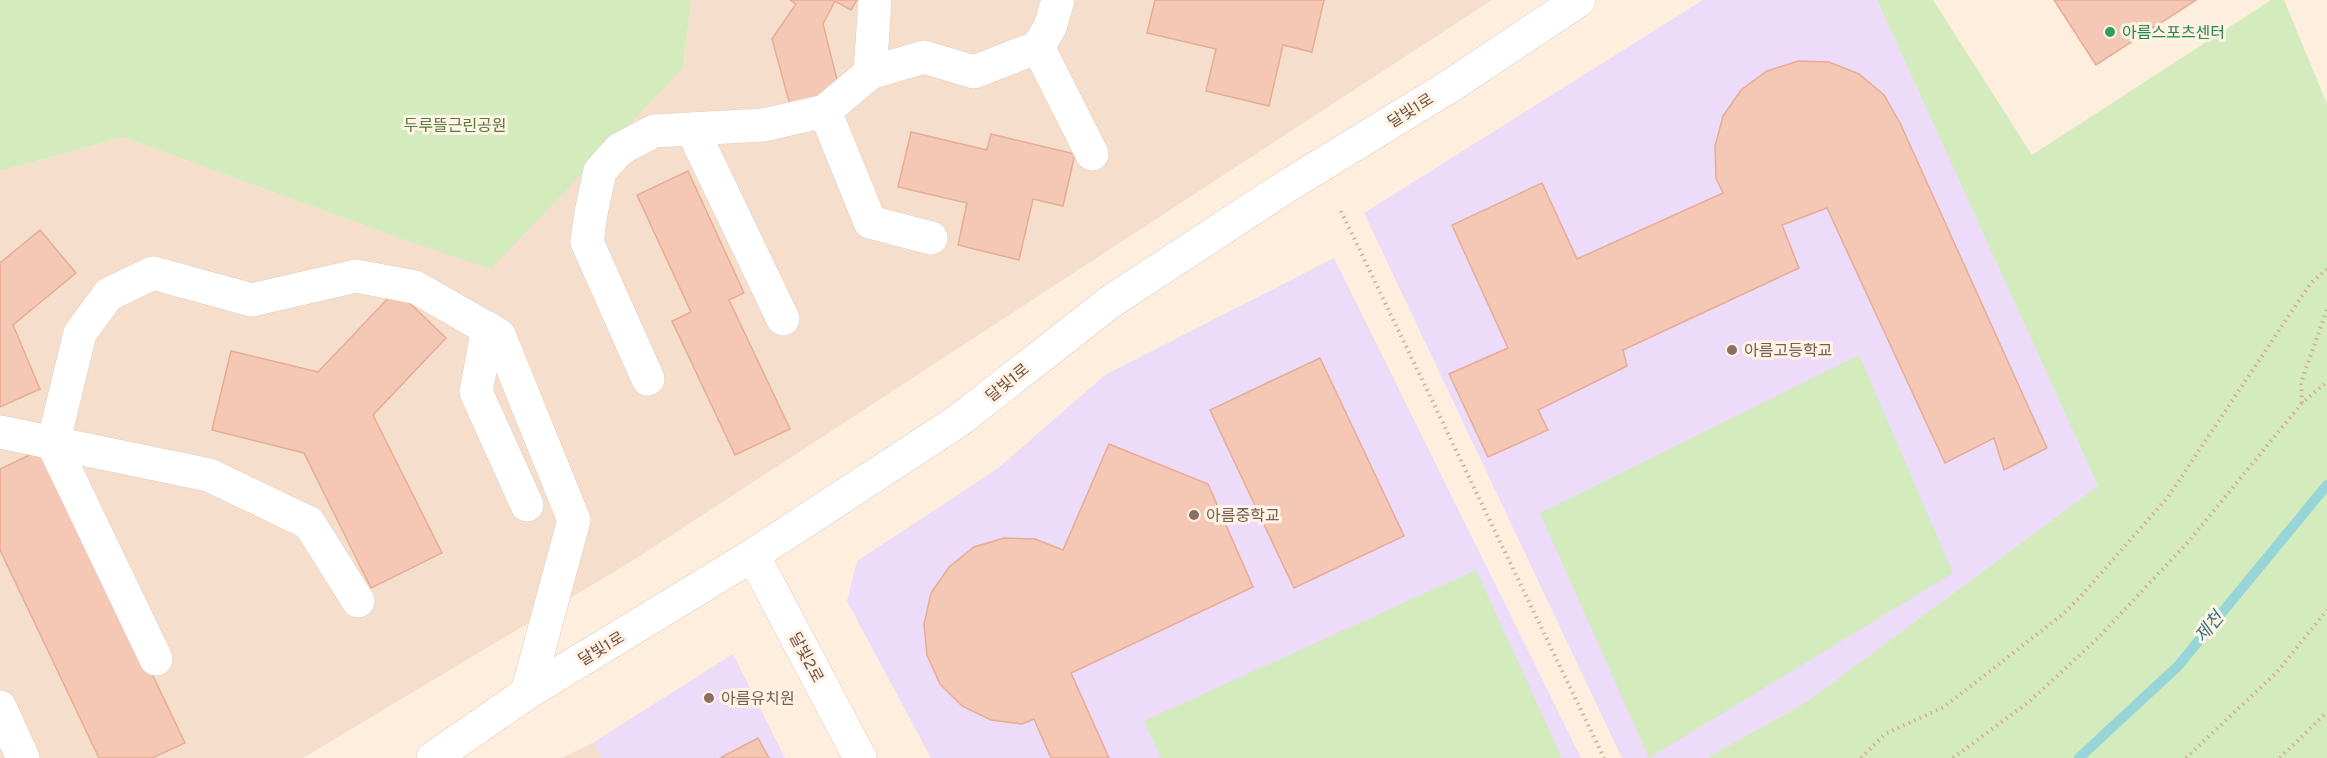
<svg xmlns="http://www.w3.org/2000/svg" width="2327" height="758" font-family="Overpass,'Noto Sans KR',sans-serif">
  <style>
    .residential { fill: #f5dfcc }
    .education { fill: #ecdbf9 }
    .green { fill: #d3ebbd }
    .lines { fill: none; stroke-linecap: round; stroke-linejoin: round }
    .stream { stroke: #98d5d9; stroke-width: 10 }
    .building { fill: #f4c8b5; stroke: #e7ac94; stroke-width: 1.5 }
    .minor-casing { stroke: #e3cbbd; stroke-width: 34 }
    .path { stroke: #d8ab98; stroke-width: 4; stroke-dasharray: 1.5 4.5; stroke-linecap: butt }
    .minor { stroke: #fff; stroke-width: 33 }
    .leisure-dot { fill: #2e9e5b; stroke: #fff3e5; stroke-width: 2 }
    .education-dot { fill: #8d6e63; stroke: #fff3e5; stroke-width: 2 }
    .labels { text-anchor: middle; stroke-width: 6; stroke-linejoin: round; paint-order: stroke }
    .leisure-label { font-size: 16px; fill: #27864d; stroke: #fff3e5; text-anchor: start }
    .street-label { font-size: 16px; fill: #745245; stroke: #fff3e5 }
    .park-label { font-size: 16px; fill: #547a3d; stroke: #fff3e5 }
    .education-label { font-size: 16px; fill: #785e54; stroke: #fff3e5; text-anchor: start }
    .water-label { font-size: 18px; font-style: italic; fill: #39767b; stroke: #fff3e5 }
  </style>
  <rect width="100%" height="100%" fill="#fdeede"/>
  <!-- residential -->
  <g class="residential">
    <path d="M691,0h801l-860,561 -329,197h-303v-587l123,-34 268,98 292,-167z"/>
    <path d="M594,742l8,16h-40z"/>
  </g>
  <!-- education -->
  <g class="education">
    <path d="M1703,0h174l221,486 -290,215 -101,57h-85l-258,-545z"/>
    <path d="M1334,258l247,500h-650l-84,-157 10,-40 140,-92 108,-94z"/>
    <path d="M733,654l52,104h-183l-8,-16z"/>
  </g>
  <!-- green -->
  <g class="green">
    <path d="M0,0h691l-8,68 -192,201 -100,-34 -268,-98 -123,34z"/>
    <path d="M1877,0h56l99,155 239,-155h13l43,104v654h-620l101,-57 290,-215z"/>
    <path d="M1859,355l94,218 -304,185 -109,-245z"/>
    <path d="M1476,570l86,188h-401l-17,-37z"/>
  </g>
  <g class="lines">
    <!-- stream -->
    <path class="stream" d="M2079,758l99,-92 149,-181"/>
  </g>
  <!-- building -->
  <g class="building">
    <path d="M790,0h67l-6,10 -16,-9 -12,23 17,68 -50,13 -18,-66 24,-35z"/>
    <path d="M1155,0h169l-12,52 -29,-7 -14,61 -63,-15 10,-42 -69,-16z"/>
    <path d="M2054,0h142l-100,65z"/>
    <path d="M1798,61l31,1 30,12 25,21 16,28 147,325 -43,22 -10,-32 -49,25 -118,-255 -45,17 17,43 -176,82 4,16 -89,44 10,20 -60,27 -39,-83 59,-26 -56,-123 90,-42 35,76 146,-66 -7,-15 -1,-32 8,-30 18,-26 26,-19z"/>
    <path d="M911,132l76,18 4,-16 84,20 -12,52 -30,-7 -14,61 -61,-15 9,-42 -69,-16z"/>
    <path d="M688,171l56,122 -15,7 61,129 -55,26 -63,-134 19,-9 -54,-117z"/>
    <path d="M40,230l36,43 -63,52 27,64 -40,18v-144z"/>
    <path d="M396,290l50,48 -73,77 69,138 -71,35 -67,-135 -92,-23 19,-79 87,21z"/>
    <path d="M1320,358l84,178 -110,52 -84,-178z"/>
    <path d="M1109,444l99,40 45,103 -182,86 38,85h-58l-17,-39 -12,5 -31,-4 -29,-14 -22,-22 -13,-29 -3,-31 7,-31 18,-26 25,-20 30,-9 31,1 28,11z"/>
    <path d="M44,448l141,295 -33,15h-53l-99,-208v-81z"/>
    <path d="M758,738l11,20h-49z"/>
  </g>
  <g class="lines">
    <defs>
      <g id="minor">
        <path d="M1038,47l54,107"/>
        <path d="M870,73l5,-73"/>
        <path d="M825,111l45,111 61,16"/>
        <path d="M692,129l91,190"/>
        <path d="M488,328l-12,64 51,113"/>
        <path d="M648,379l-61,-137 4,-29 9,-42 20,-22 34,-18 110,-6 61,-14 45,-38 54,-16 50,15 64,-25 12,-20 8,-27"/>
        <path d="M0,432l209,43 100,48 49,78"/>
        <path d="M753,555l107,203"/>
        <path d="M156,659l-103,-215 27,-111 29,-39 44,-21 99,27 104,-24 59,11 84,48 75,185 -47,173"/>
        <path d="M0,707l23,51"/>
        <path d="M433,758l94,-65 226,-138 205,-134 152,-119 177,-116 163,-100 129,-86"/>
      </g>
    </defs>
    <!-- minor casing -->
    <use href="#minor" class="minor-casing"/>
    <!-- path -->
    <g class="path">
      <path d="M1341,211l263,547"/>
      <path d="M2302,403l-1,-20 26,-74"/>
      <path d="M1861,758l24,-24 59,-27 119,-93 18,-18 87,-99 142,-213 17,-15"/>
      <path d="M1953,758l77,-57 68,-63 91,-97 113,-138 25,-21"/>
      <path d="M2186,758l91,-86 50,-62"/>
      <path d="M2280,758l47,-46"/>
    </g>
    <!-- minor -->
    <use href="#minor" class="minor"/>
  </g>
  <!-- markers -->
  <circle class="leisure-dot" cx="2110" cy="32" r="6"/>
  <g class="education-dot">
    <circle cx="1732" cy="350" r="6"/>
    <circle cx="1194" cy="515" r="6"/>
    <circle cx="709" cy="698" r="6"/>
  </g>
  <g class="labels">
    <!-- leisure labels -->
    <g class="leisure-label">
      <text x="2122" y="38">아름스포츠센터</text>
    </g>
    <!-- street labels -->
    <g class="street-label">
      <text transform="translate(1410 110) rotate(-32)" y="6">달빛1로</text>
      <text transform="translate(1007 382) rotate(-39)" y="6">달빛1로</text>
      <text transform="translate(601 648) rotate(-31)" y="6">달빛1로</text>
      <text transform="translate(807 657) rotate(62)" y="6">달빛2로</text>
    </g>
    <!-- park labels -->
    <g class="park-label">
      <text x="455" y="131">두루뜰근린공원</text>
    </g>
    <!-- education labels -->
    <g class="education-label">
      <text x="1744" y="356">아름고등학교</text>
      <text x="1206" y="521">아름중학교</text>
      <text x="721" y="704">아름유치원</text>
    </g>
    <!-- water labels -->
    <g class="water-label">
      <text transform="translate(2209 627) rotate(-50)" y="6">제천</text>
    </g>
  </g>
</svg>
